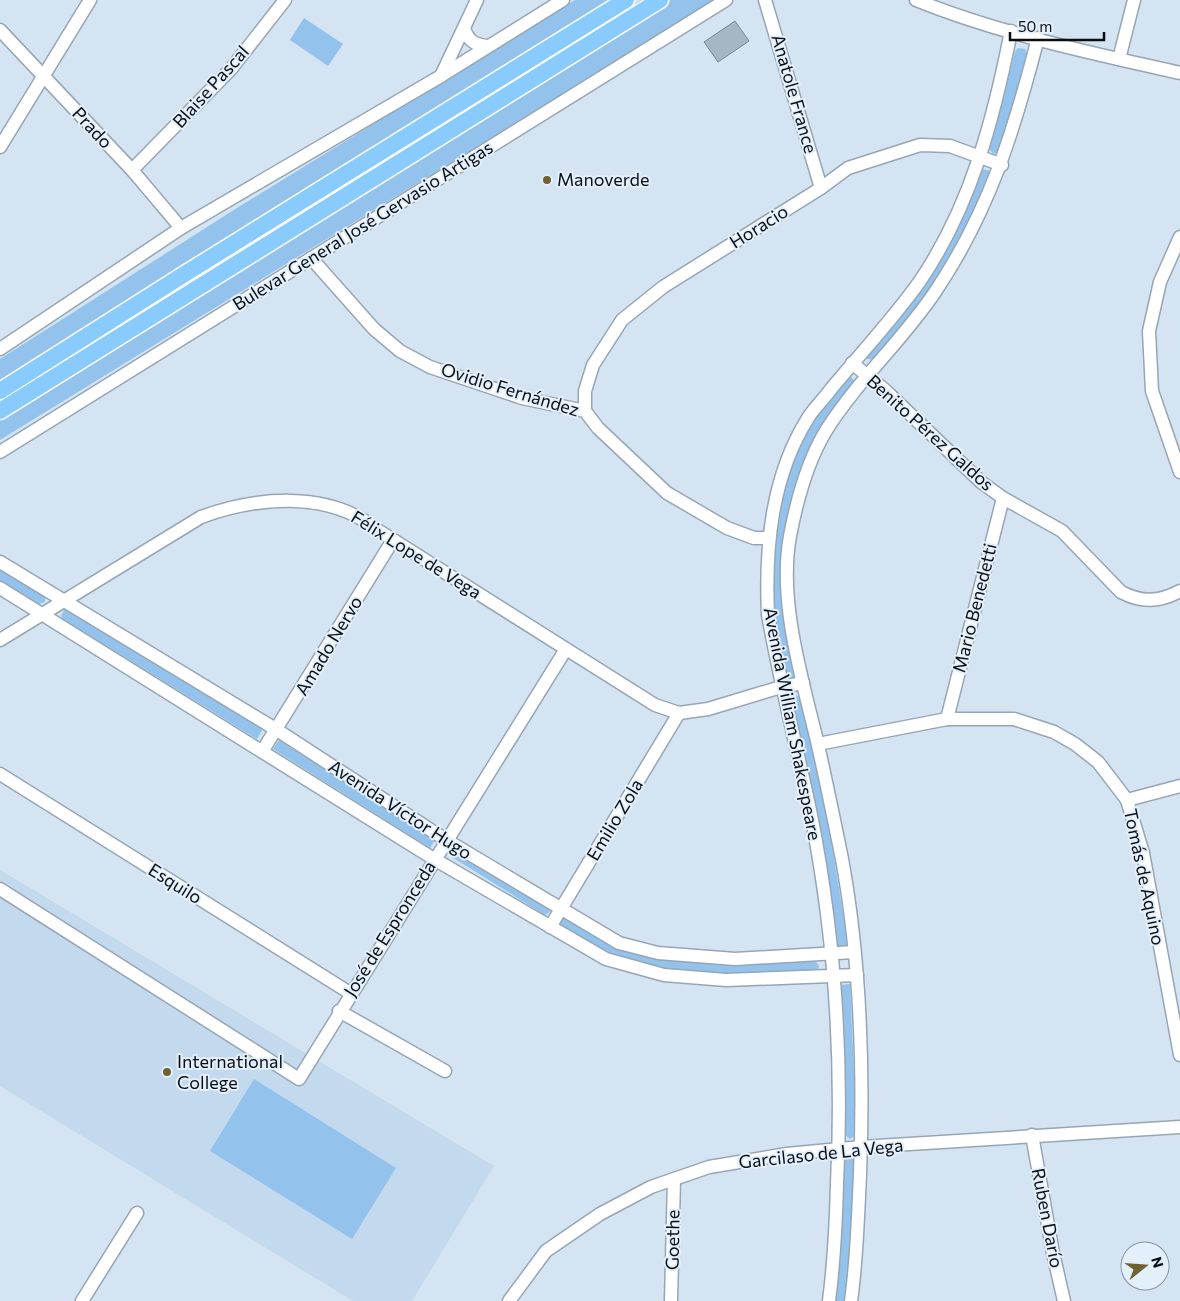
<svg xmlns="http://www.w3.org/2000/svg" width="1180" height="1301" font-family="Commissioner,sans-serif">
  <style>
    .built { fill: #c3d9ed }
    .green { fill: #93c3ed }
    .building { fill: #a6b6c4; stroke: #798795 }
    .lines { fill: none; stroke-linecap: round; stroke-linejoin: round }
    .minor-casing { stroke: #96a6b3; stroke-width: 15 }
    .major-casing { stroke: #fff; stroke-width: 19 }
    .minor { stroke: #fff; stroke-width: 12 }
    .major { stroke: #89cbfc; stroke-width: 16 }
    .poi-dot { fill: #6e622f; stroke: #e3f0fc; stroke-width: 2 }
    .labels { text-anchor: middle; stroke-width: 4; stroke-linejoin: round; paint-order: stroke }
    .street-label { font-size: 18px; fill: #090e13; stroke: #e3f0fc }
    .poi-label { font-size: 18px; fill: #090e13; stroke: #e3f0fc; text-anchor: start }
  </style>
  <rect width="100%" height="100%" fill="#d4e4f2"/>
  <!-- built -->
  <path class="built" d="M0,870l494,296 -82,135h-59l-353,-215z"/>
  <!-- green -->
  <g class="green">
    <path d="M575,0h39l-614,383v-24l240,-153z"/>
    <path d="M641,0h6l-647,403v-4z"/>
    <path d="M670,0h45l-715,440v-21l285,-175z"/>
    <path d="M304,18l39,26 -15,22 -38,-26z"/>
    <path d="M1018,48l7,1 2,4 -12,50 -16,49 -6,2 -4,-5 14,-49 12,-49z"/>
    <path d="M983,169l7,2v4l-23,55 -34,59 -59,71 -7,-1 -2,-4 59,-71 56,-113z"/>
    <path d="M850,375l5,7 -33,43 -38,113 12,136 -2,4 -7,1 -3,-3 -10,-62 -1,-75 18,-75 22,-45z"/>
    <path d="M0,568l45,28v6l-6,2 -39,-23z"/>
    <path d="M64,610h4l195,119 -6,10 -194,-120 -2,-3z"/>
    <path d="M795,695l6,3 26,114 21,134 -12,2 -45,-247z"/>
    <path d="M279,740l156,100 -5,8 -157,-99z"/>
    <path d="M453,851l97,55v6l-5,3 -95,-59z"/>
    <path d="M562,917h4l45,27 203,15 5,7 -1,5 -4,2 -97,1 -59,-6 -52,-14 -46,-29z"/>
    <path d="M850,984l7,150 -7,5 -5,-4 -5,-150z"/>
    <path d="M254,1079l142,89 -44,71 -142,-88z"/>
    <path d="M850,1156h3l3,5 -10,140h-11l5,-36 4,-104z"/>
  </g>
  <!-- building -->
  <path class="building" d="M735,21l14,20 -31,21 -14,-20z"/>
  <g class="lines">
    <defs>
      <g id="minor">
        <path d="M765,0l56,188"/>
        <path d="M916,0c84,34 176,53 264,73"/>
        <path d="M464,28c4,13 11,17 24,18"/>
        <path d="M0,30l132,140 49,58"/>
        <path d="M1119,59l15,-59"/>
        <path d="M441,76l36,-76"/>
        <path d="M0,147l90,-147"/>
        <path d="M132,170l99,-101 54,-69"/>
        <path d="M1180,237l-20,45 -11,49 3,60 28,81"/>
        <path d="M311,258l63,71 26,22 30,16 92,31 63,13 13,17 69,65 60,35 27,10h14"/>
        <path d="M0,349l181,-121 260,-152 122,-76"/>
        <path d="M852,363l34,28 95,91 22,16 59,33 59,61c21,11 38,10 59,-1"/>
        <path d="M585,411v-20l8,-26 29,-45 41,-33 158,-99 27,-20 72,-23 30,1 52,19"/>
        <path d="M0,452l726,-452"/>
        <path d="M0,562l277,168 169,110 173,103 39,10 77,6 119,-7"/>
        <path d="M0,588l434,271 172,100 58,16 62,5 131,-5"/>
        <path d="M0,640l201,-123c55,-20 127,-27 175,12l279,176 24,8 29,-4 73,-22 22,-4"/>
        <path d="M947,719l56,-221"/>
        <path d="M818,744l129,-25h67l40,13 21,12 23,18 29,38 16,53 37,202"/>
        <path d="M263,750l130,-210"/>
        <path d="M0,774l350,219"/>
        <path d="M1127,800l53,-14"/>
        <path d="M0,889l299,190 267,-430"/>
        <path d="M550,927l129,-214"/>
        <path d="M339,1011l106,60"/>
        <path d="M1032,1135l21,118 11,48"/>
        <path d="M82,1301l55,-88"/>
        <path d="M509,1301l37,-50 54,-37 51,-27 58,-20 78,-13 74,-7 319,-20"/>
        <path d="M671,1301l3,-122"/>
        <path d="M829,1301c5,-39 7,-78 8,-117 6,-123 -2,-248 -26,-369 -14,-67 -31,-133 -43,-200 -3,-67 3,-138 40,-197 6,-10 16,-19 23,-29 29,-35 63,-71 89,-108 51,-75 74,-163 91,-250"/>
        <path d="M851,1301c6,-42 7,-85 9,-127 4,-105 1,-211 -18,-315 -8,-39 -16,-79 -25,-118 -15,-63 -39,-140 -27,-205 7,-37 17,-75 37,-107 31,-49 76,-89 108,-137 54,-80 79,-161 103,-254"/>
      </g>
      <g id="major">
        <path d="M0,391l183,-116 443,-275"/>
        <path d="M0,411l660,-411"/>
      </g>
    </defs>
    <!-- minor casing -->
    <use href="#minor" class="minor-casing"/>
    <!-- major casing -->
    <use href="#major" class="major-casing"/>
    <!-- minor -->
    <use href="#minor" class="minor"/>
    <!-- major -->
    <use href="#major" class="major"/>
  </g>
  <!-- markers -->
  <g class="poi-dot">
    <circle cx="547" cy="180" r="5"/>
    <circle cx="167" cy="1072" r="5"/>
  </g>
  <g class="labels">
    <!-- street labels -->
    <g class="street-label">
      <text transform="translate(211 87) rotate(-48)" y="6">Blaise Pascal</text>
      <text transform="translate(794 94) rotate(74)" y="6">Anatole France</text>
      <text transform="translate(92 128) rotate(47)" y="6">Prado</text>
      <text transform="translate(363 226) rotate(-32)" y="6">Bulevar General José Gervasio Artigas</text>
      <text transform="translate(759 227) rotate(-32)" y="6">Horacio</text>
      <text transform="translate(510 390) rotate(17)" y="6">Ovidio Fernández</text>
      <text transform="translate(930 433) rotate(42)" y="6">Benito Pérez Galdos</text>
      <text transform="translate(416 555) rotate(32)" y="6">Félix Lope de Vega</text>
      <text transform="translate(975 608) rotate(-76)" y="6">Mario Benedetti</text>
      <text transform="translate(329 646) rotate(-59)" y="6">Amado Nervo</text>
      <text transform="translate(792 724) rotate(79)" y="6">Avenida William Shakespeare</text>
      <text transform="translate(400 810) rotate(33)" y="6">Avenida Víctor Hugo</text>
      <text transform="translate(615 820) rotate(-59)" y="6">Emilio Zola</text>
      <text transform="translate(1144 877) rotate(78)" y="6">Tomás de Aquino</text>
      <text transform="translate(175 884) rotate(32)" y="6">Esquilo</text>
      <text transform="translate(390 929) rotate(-58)" y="6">José de Espronceda</text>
      <text transform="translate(821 1154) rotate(-6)" y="6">Garcilaso de La Vega</text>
      <text transform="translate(1047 1218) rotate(79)" y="6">Ruben Darío</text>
      <text transform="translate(673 1240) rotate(-89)" y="6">Goethe</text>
    </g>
    <!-- poi labels -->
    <g class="poi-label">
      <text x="557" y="186">Manoverde</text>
      <text x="177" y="1068">International<tspan x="177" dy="21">College</tspan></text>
    </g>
  </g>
  <!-- north arrow -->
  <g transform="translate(1145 1266) rotate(73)"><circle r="24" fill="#e3f0fc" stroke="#8c969f"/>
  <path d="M0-4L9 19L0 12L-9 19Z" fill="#6e622f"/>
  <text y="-8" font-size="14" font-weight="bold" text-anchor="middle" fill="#090e13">N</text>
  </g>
  <!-- scale -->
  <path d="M1010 32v8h94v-8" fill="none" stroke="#090e13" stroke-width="2.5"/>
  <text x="1018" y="32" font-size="15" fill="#090e13" stroke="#e3f0fc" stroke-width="4" paint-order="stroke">50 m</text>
</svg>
